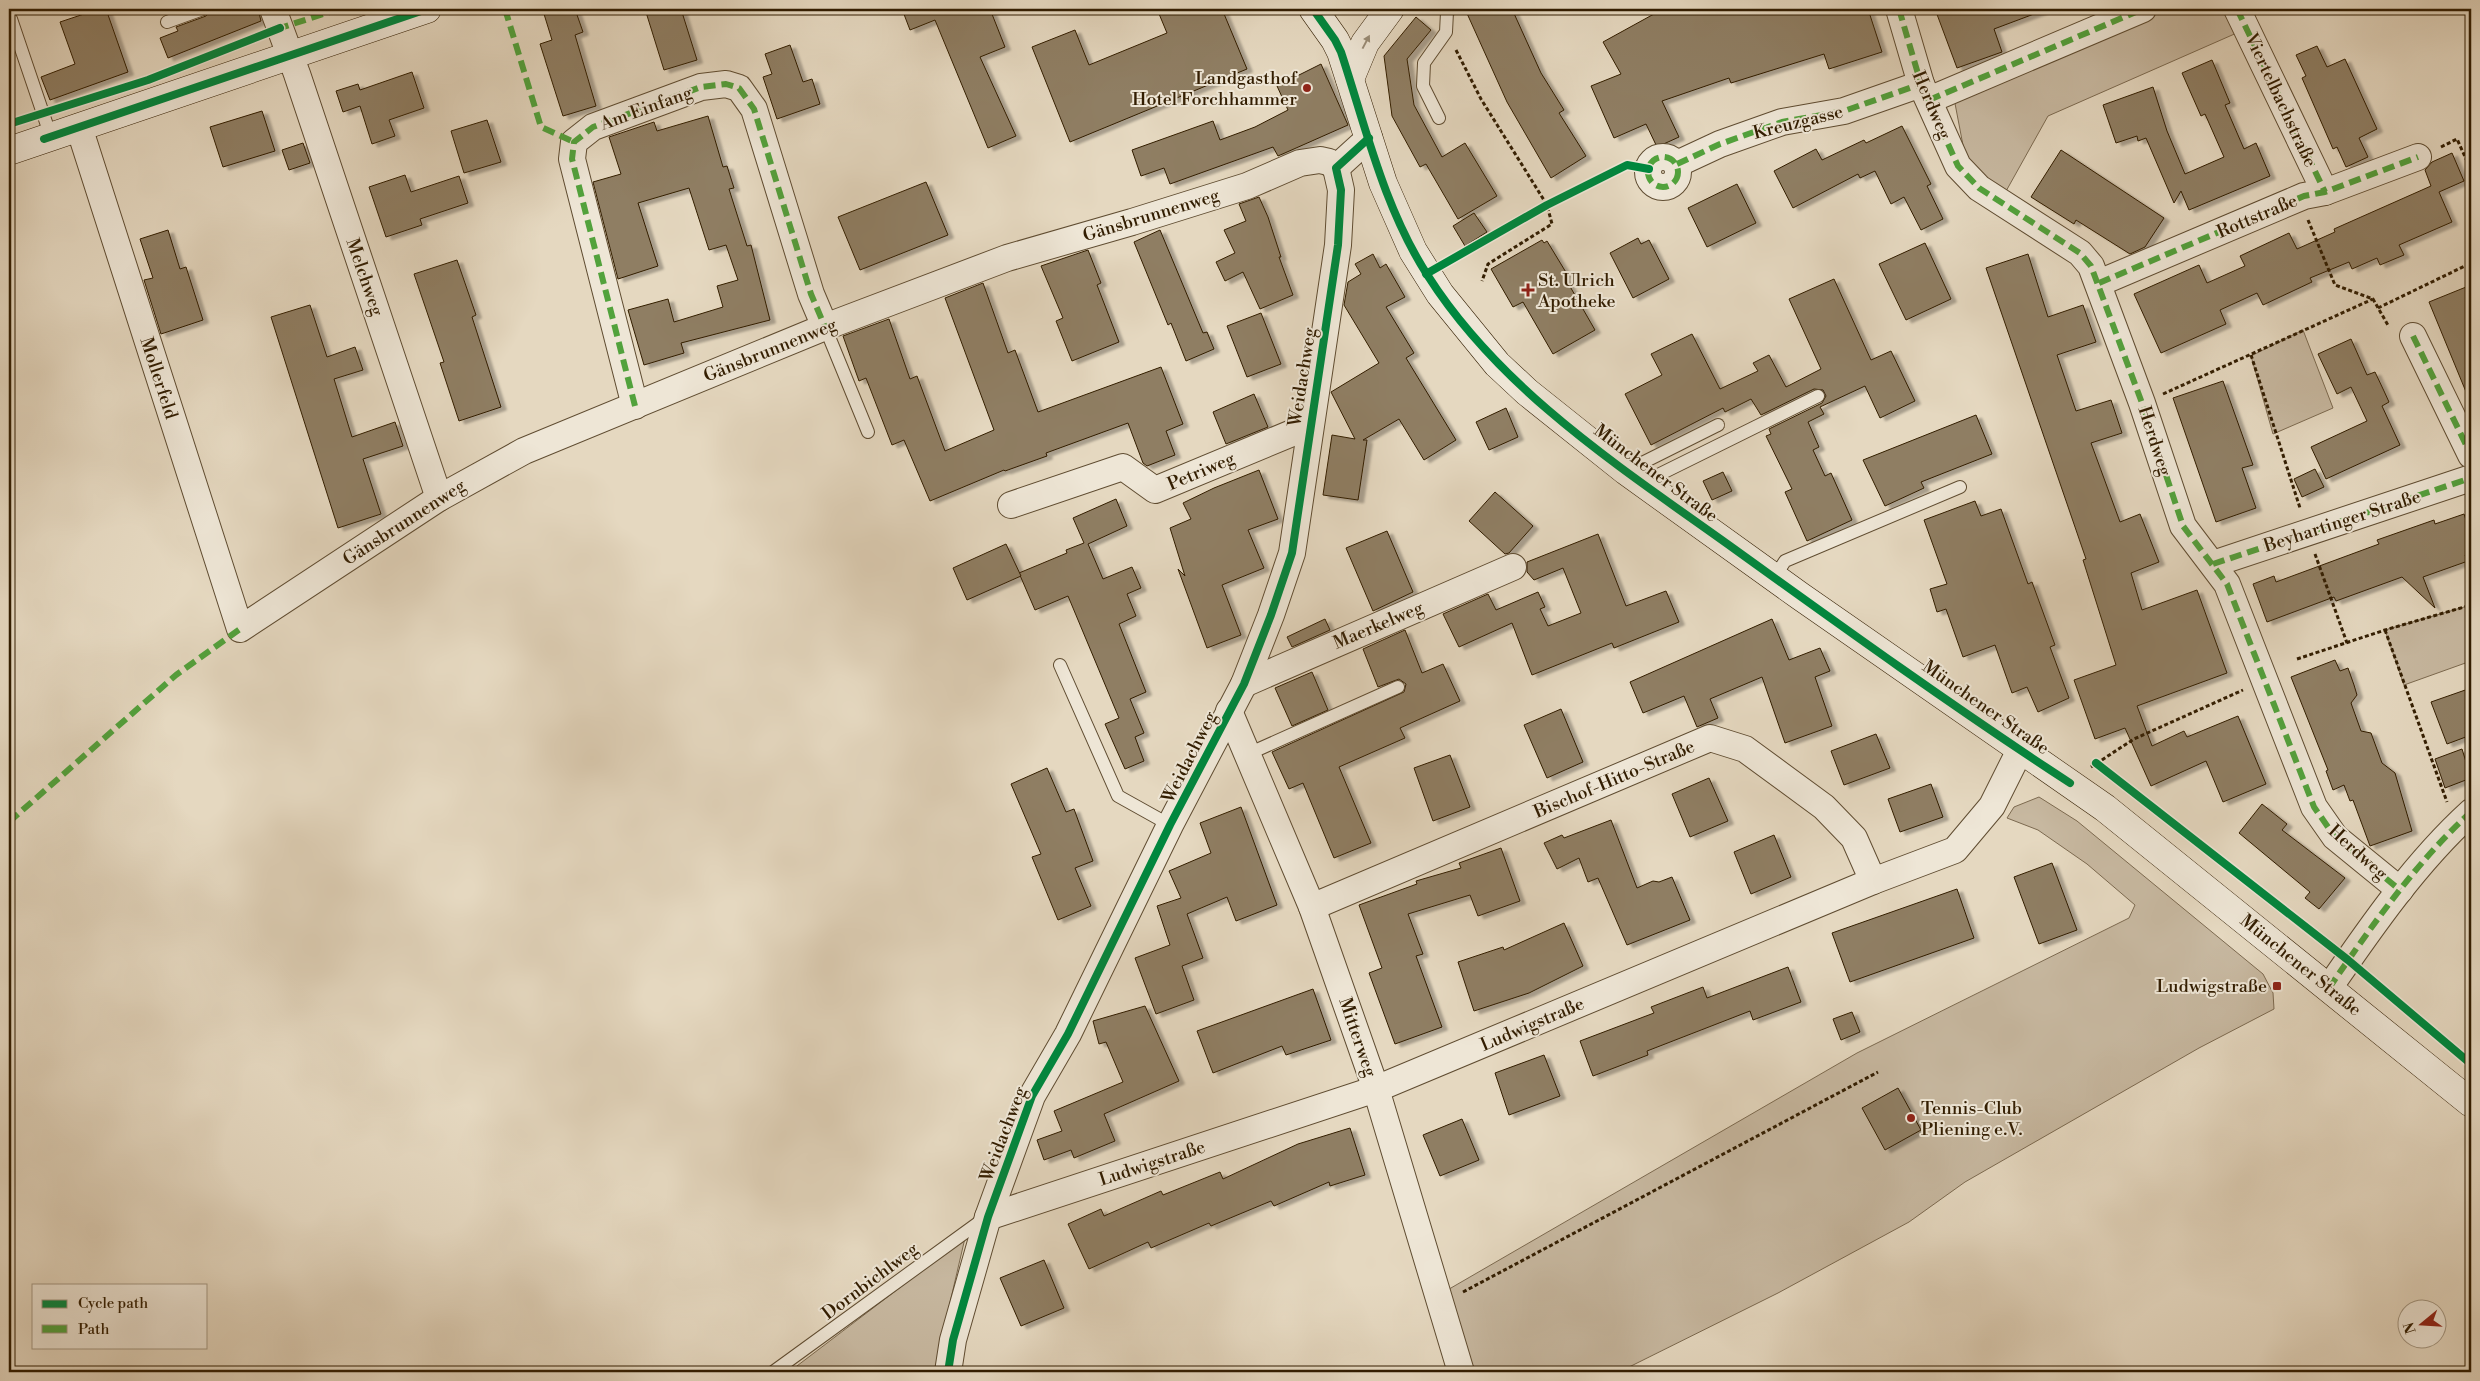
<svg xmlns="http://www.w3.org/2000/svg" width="2480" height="1381" font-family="'Libre Bodoni',serif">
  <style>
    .green { fill: #c7b8a0; stroke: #7c6a50 }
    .building { fill: #8f7e64; stroke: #321d01; filter: url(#shadow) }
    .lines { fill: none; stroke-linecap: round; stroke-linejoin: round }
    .service-casing { stroke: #5f4c31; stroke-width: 14 }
    .minor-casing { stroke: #5f4c31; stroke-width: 28 }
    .secondary-casing { stroke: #321d01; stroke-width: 29 }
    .path { stroke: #321d01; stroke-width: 3; stroke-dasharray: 4 2.5; stroke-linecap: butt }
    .service { stroke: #eee6d6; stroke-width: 12 }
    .minor { stroke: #eee6d6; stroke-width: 26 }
    .secondary { stroke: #eee6d6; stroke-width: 28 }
    .quiet { stroke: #52a23c; stroke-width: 6; stroke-dasharray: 12 6; stroke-linecap: butt }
    .cycleway-casing { stroke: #eee6d6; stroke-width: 11 }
    .cycleway { stroke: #00873e; stroke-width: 8 }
    .oneway { fill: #998c76 }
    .poi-dot { fill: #8f2418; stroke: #eee6d6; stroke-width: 2 }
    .labels { text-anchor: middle; stroke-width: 4; stroke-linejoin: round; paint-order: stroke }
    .poi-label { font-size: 18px; fill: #321d01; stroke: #eee6d6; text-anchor: end }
    .street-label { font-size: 18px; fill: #321d01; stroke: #eee6d6 }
  </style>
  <defs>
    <filter id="shadow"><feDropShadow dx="5.5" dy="3" stdDeviation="1" flood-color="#0004"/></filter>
  </defs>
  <rect width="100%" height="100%" fill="#e5d8c0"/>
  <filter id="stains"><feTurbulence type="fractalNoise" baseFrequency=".004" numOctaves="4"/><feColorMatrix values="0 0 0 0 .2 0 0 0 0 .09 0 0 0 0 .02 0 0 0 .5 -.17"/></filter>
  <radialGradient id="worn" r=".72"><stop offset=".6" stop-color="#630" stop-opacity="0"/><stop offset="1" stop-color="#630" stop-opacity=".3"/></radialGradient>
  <!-- green -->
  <g class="green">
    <path d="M2159,9h68l12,23 -191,84 -43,77 -39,-32 -13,-68z"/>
    <path d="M2303,330l30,78 -60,26 -22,-78z"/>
    <path d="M2471,605v56l-67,24 -19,-55z"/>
    <path d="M2039,797l38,24 186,153 10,19 1,16 -75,39 -234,134 -56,40 -131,71 -159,79h-151l-24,-80 413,-239 272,-135 6,-13 -48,-41 -49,-34 -31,-12 7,-11z"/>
    <path d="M965,1238l-23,99 -5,35h-148z"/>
  </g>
  <!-- building -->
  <g class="building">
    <path d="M99,9h7l22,63 -78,28 -9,-23 34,-13 -15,-42z"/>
    <path d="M211,9h47l3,12 -93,37 -8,-20 18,-7 -2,-4 30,-11z"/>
    <path d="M561,9h14l8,23 -8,3 21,71 -33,10 -23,-72 12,-4 -8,-26z"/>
    <path d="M645,9h36l16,51 -33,10z"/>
    <path d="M902,9h88l15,38 -25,10 36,79 -28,12 -53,-128 -25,10z"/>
    <path d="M1157,9h65l25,60 -177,73 -38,-95 43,-17 14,35 78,-32z"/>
    <path d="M1465,9h47l29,64 23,37 -5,3 27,43 -35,22 -44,-76z"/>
    <path d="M1663,9h205l14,43 -53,17 -5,-15 -93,29 -2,-5 -67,23 17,36 -22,10 -11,-23 -32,14 -23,-52 30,-12 -18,-32z"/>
    <path d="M1935,9h107v2l-48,18 8,23 -45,16z"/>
    <path d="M1416,17l15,13 -24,29 7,46 28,52 23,-14 32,53 -39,23 -32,-55 -6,3 -28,-51 -8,-60z"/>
    <path d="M790,45l13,37 9,-3 8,25 -43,15 -14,-42 9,-3 -7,-20z"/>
    <path d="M2317,46l10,21 18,-8 32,70 -18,9 9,19 -22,10 -9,-20 -4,2 -31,-71 4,-2 -10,-21z"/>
    <path d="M2212,60l18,43 -5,2 19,44 12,-6 14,33 -81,34 -8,-19 -7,12 -28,-65 -8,3 -1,-5 -21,7 -13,-38 50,-18 14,44 18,43 39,-17 -19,-43 -4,2 -19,-43z"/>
    <path d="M1321,64l27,61 -70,31 -5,-9 -103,37 -6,-16 -23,8 -9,-26 81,-29 7,19 35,-13 33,-17 -11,-24z"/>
    <path d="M412,72l12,36 -35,12 6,16 -23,8 -12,-38 -17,6 -7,-21 22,-7 2,6z"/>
    <path d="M262,111l13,40 -52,16 -13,-40z"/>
    <path d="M708,116l15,51 4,-1 7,22 -5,1 18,57 4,-1 19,75 -89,23 3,10 -40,12 -16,-55 40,-11 6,23 49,-15 -6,-21 21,-6 -12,-35 -17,5 -20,-62 -51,15 20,63 -40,13 -25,-97 28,-8 -12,-37 45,-15 3,9z"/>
    <path d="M487,120l14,42 -37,11 -13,-42z"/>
    <path d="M1902,126l29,58 -4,2 16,33 -22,11 -17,-33 -13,7 -16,-33 -15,7 -2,-4 -65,34 -19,-37 42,-22 6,11 42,-20 2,3z"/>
    <path d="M303,143l7,20 -21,7 -7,-20z"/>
    <path d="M2061,150l103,68 -19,29 -15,7 -54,-34 -2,4 -43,-27z"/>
    <path d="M2452,153l12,28 -25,11 13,30 -53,23 5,10 -24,10 -3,-7 -25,11 -3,-7 -39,16 2,4 -49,23 -6,-12 -37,17 6,14 -65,29 -27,-59 65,-29 8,18 38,-17 -5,-10 49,-23 8,16 38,-17 -1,-3 97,-43 -6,-16 7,-8z"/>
    <path d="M405,175l6,17 48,-16 9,27 -48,16 2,6 -36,12 -17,-50z"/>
    <path d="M926,182l22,53 -88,35 -22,-53z"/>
    <path d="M1737,184l19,39 -49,24 -19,-39z"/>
    <path d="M1259,197l9,20 13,40h-2l14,38 -33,14 -17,-37 -18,9 -9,-19 19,-9 -11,-23 22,-9 -7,-17z"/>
    <path d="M1474,213l13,19 -22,14 -12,-20z"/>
    <path d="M168,230l12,39 6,-2 17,53 -42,14 -17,-54 9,-2 -13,-39z"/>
    <path d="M1160,230l43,103 4,-1 7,17 -28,12 -15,-38 -3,2 -34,-83z"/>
    <path d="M1638,238l3,6 8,-4 20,39 -36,19 -23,-45z"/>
    <path d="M1542,240l2,3 3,-2 20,33 -3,2 31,54 -42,24 -30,-52 -10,5 -22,-38z"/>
    <path d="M1925,243l26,56 -45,21 -27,-56z"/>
    <path d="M1088,250l13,33 -4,2 22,57 -47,19 -16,-40 7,-3 -22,-52z"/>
    <path d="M1373,254l7,14 6,-4 19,33 -19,10 28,46 -8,5 50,82 -32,20 -25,-41 -36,21h4l-9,60 -35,-5 9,-60 23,4 -24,-47 48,-29 -35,-58 4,-23 13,-8 -6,-10z"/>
    <path d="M2028,254l20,63 35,-12 13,37 -39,13 19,56 35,-11 11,33 -31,10 29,79 20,-8 19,48 -28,11 11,37 55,-20 30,83 -90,33 15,40 32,-15 3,6 51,-21 28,68 -43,18 -17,-41 -55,25 -26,-58 -30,11 -21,-59 42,-15 -33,-105 3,-1 -100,-291z"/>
    <path d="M457,260l19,55 -4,2 29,90 -42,14 -19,-58 4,-1 -30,-88z"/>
    <path d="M1834,279l37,81 20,-9 24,50 -35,17 -15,-32 -45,21 4,7 -16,8 11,25 -6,3 12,26 6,-3 21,47 -45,21 -22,-49 7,-3 -26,-53 5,-2 -2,-5 53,-26 4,-7 -3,-6 -9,-1 -53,26 -10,-16 -26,13 -2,-4 -72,37 -26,-51 37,-19 -11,-21 41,-20 28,55 38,-18 -5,-8 16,-8 17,32 35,-18 -32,-70z"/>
    <path d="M983,283l25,70 7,-3 23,62 123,-45 22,57 -17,7 9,24 -28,11 -4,-3 -15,-40 -82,30 1,3 -42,15 -1,-1 -74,31 -26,-61 -12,5 -26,-67 -7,3 -16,-45 46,-17 21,60 7,-3 28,75 49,-21 -49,-132z"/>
    <path d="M2471,285v119l-42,-102z"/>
    <path d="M310,305l17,52 28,-10 8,23 -29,9 18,58 43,-15 8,24 -40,13 18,55 -43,14 -67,-211z"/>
    <path d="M1261,313l20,51 -34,13 -20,-51z"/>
    <path d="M2351,339l16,36 8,-3 9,19 5,11 -7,4 18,39 -74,34 -15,-32 56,-26 -16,-34 -14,7 -19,-40z"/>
    <path d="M2223,381l30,84 -11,3 14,40 -40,14 -43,-124z"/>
    <path d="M1254,394l14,33 -42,17 -13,-32z"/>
    <path d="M1506,408l12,29 -29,13 -13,-28z"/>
    <path d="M1976,415l16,39 -71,28 3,6 -39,18 -22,-46z"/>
    <path d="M2315,469l9,18 -22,10 -8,-18z"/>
    <path d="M1259,470l19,49 -30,11 16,38 -42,17 19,50 -34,13 -29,-79 7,7 -15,-48 21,-9 -8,-16 31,-15z"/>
    <path d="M1723,472l9,19 -20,9 -9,-19z"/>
    <path d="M1495,492l38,34 -24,27 -4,1 -36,-33z"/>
    <path d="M1116,499l11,27 -39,18 15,35 29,-12 9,21 -14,6 9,22 -17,8 27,68 -16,7 14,34 -9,4 9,24 -19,8 -20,-45 14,-6 -51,-122 -33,14 -16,-37 48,-20 -1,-3 18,-7 -11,-25z"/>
    <path d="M1975,501l6,15 20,-7 27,75 4,-2 23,63 -5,2 19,51 -31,14 -11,-25 -15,6 -17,-48 -32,12 -17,-48 -9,3 -7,-23 17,-5 -23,-64z"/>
    <path d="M2464,514l7,21v17l-6,3 3,6 -45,16 12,31 -33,-31 -66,24 -2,-4 -67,25 -14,-38 21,-8 2,6 103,-38 -2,-4 57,-20 1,4z"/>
    <path d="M1387,531l26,61 -40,19 -27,-63z"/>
    <path d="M1598,534l28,72 40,-15 13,31 -65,26 -2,-5 -80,32 -20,-52 -53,24 -16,-33 45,-20 8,16 42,-18 7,15 -5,2 8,17 33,-13 -18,-45 -29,12 -7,-8v-10z"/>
    <path d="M1006,544l15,32 -54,24 -14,-32z"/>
    <path d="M1325,619l5,11 -38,17 -5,-10z"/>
    <path d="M1772,619l17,41 31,-12 10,23 -15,6 17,49 -47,17 -23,-66 -52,22 8,19 -21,9 -13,-31 -41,17 -13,-31z"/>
    <path d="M1405,630l17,43 21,-9 17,37 -60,27 5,10 -66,29 32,76 -37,15 -31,-75 -14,6 -17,-37 132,-60 2,-8 -7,-5 -21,8 -15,-38z"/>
    <path d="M2335,660l5,11 8,-3 6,17 3,10 -6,8 10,28 10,2 11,30 13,10 17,58 -42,15 -17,-46 -3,1 -6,-16 -11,5 -7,-19 2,-1 -37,-93z"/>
    <path d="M1312,672l16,38 -36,16 -17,-38z"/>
    <path d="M2471,688v47l-24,9 -16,-42z"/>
    <path d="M1561,709l22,53 -36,16 -23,-53z"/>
    <path d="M1876,734l14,34 -46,17 -13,-34z"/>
    <path d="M2462,749l9,29 -26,10 -10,-29z"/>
    <path d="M1450,755l20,52 -37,14 -19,-53z"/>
    <path d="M1047,768l19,44 8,-3 19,52 -18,7 16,38 -33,14 -26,-63 9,-3 -30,-70z"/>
    <path d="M1709,778l19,43 -38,16 -18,-43z"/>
    <path d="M1931,784l12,33 -43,15 -12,-33z"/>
    <path d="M2262,804l25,20 -5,6 63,48 -26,31 -14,-11 5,-6 -71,-59z"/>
    <path d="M1241,807l36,98 -41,16 -9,-24 -40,17 16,44 -21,8 12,34 -38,14 -21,-56 35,-13 -13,-39 24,-8 -12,-27 42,-18 -11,-30z"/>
    <path d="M1611,820l26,68 16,-7 6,1 13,-5 18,43 -63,25 -29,-67 -10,4 -9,-24 -22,11 -13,-26 18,-8 2,3z"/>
    <path d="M1774,835l17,42 -40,17 -17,-42z"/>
    <path d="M1501,848l19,53 -42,15 -8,-21 -62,19 15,40 -7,2 26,71 -47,17 -26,-71 13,-5 -23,-63 58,-21 -1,-3 45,-13 -2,-5z"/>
    <path d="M2052,863l25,67 -38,14 -25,-67z"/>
    <path d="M1957,889l17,49 -124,44 -18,-49z"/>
    <path d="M1564,923l19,43 -54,27 -55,18 -16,-49 45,-15 1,3z"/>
    <path d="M1788,967l13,35 -48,18 -3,-9 -103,40 1,4 -55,21 -13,-35 74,-28 -3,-6 52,-20 4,11z"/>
    <path d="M1313,989l18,51 -45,15 -4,-9 -69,27 -16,-42z"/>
    <path d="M1145,1006l34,75 -75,33 11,27 -41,17 -3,-8 -27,10 -7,-20 25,-9 -8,-20 69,-29 -17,-40 -7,2 -6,-23z"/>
    <path d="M1852,1012l8,20 -19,8 -8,-21z"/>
    <path d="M1544,1055l16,41 -51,19 -14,-42z"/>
    <path d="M1898,1088l23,42 -36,20 -23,-42z"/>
    <path d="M1462,1119l17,41 -39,16 -17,-41z"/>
    <path d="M1350,1128l15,47 -35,11 -1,-4 -55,24 -3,-5 -60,25 -2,-3 -58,25 -3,-6 -59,27 -21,-45 33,-15 3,7 57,-25 2,4 57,-23 3,7 75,-35z"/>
    <path d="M1044,1260l20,48 -43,18 -21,-48z"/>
  </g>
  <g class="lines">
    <defs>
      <g id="service">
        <path d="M11,19l40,118"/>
        <path d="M167,22l36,-13"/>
        <path d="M1439,118l-16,-32 1,-23 22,-31 1,-20 4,-3"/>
        <path d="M825,327l43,105"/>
        <path d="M1626,471l92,-46"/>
        <path d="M1642,483l176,-87"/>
        <path d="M1774,578l11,-17 175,-74"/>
        <path d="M1060,665l58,131 52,29"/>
        <path d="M1248,754l150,-67"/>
        <path d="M773,1372l212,-154"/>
      </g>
      <g id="minor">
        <path d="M273,9l24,65 142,424"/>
        <path d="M1899,9l22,75 37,82 21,22 101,65 11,13 51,137 41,123 44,58 87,223 21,30 65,53"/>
        <path d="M2237,9l88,183"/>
        <path d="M1929,100l214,-91"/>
        <path d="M79,127l161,502 199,-131 85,-47 301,-124 182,-69 125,-36 115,-36 53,-23 20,-3 9,2 7,6"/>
        <circle cx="1663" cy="172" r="15"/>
        <path d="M1677,164l43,-20 62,-22 62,-11 77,-27"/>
        <path d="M1336,168l33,-30"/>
        <path d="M2099,283l205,-87 21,-4 93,-35"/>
        <path d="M2413,336l58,119"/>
        <path d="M635,406l-63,-247 2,-17 19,-15 108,-40 25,-3 13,4 15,21 57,185 14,33"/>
        <path d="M1011,505l112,-38 32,23 154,-64"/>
        <path d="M2213,564l258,-86"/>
        <path d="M1244,684l269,-117"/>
        <path d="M1229,711l83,196 64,182 85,283"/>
        <path d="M1312,907l398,-169 35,11 79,58 30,31 19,43"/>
        <path d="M2329,988c42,-61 87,-126 142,-176"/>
        <path d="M988,1217l388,-128 497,-208 82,-31 37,-44 28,-56"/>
        <path d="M948,1372l5,-32 35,-123 44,-121 36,-62 102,-209 74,-141 27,-69 21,-62 46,-308 3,-55 -5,-22"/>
      </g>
      <g id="secondary">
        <path d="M1313,9l22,31 6,12 42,131 30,68 27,43 57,70 30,28 99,79 174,125 305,212 366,295"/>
        <path d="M1350,79l15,-36 25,-34"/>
        <path d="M9,151l418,-142"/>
      </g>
    </defs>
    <!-- service casing -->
    <use href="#service" class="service-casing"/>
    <!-- minor casing -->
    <use href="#minor" class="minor-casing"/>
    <!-- secondary casing -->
    <use href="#secondary" class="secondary-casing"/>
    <!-- path -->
    <g class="path">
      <path d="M1456,50l25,49 66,106 5,19 -64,40 -6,17"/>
      <path d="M2441,147l16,-8 14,31"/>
      <path d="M2308,220l27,65 38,14 16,28"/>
      <path d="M2378,308l93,-45"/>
      <path d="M2251,355l49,153"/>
      <path d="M2163,394l210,-95"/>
      <path d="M2315,554l32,89"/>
      <path d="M2385,630l62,172"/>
      <path d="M2297,659l88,-29 86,-25"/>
      <path d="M2091,767l43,-28 109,-49"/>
      <path d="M1463,1292l415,-220"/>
    </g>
    <!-- service -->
    <use href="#service" class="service"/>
    <!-- minor -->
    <use href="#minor" class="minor"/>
    <!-- secondary -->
    <use href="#secondary" class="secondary"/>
    <!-- quiet -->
    <g class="quiet">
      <path d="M505,9l36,118 33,15"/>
      <path d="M1899,9l22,75 37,82 21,22 101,65 11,13 51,137 41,123 44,58 87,223 21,30 65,53"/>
      <path d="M2237,9l88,183"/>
      <path d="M277,29l62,-20"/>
      <path d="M1929,100l214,-91"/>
      <circle cx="1663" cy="172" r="15"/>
      <path d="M1677,164l43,-20 62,-22 62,-11 77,-27"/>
      <path d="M2099,283l205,-87 21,-4 93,-35"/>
      <path d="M2413,336l58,119"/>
      <path d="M635,406l-63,-247 2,-17 19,-15 108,-40 25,-3 13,4 15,21 57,185 14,33"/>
      <path d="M2213,564l258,-86"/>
      <path d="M9,822l167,-147 64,-46"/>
      <path d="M2329,988c42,-61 87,-126 142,-176"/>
    </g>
    <defs>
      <g id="cycleway">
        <path d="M1313,9l22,31 6,12c25,76 43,156 87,224 74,116 195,193 305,272 111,80 222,160 337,235"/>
        <path d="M9,124l139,-44 132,-52"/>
        <path d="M44,139l383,-130"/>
        <path d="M1426,274l121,-69 80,-40 22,4"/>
        <path d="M2096,763l252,197 123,104"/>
        <path d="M948,1372l5,-32 35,-123 44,-121 36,-62 102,-209 74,-141 27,-69 21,-62 46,-308 3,-55 -5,-22 33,-30"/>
      </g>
    </defs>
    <!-- cycleway casing -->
    <use href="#cycleway" class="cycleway-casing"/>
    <!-- cycleway -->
    <use href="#cycleway" class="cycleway"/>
  </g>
  <!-- one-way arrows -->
  <defs><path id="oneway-solid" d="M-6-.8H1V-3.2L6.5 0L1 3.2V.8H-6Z" transform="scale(1.25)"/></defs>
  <use class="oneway" href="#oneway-solid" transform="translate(1366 42) rotate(-62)"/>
  <!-- markers -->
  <g class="poi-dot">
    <circle cx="1307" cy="88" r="5"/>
    <path d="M1525.5 282.5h5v5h5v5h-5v5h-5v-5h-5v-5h5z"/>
    <rect x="2272" y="981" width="10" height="10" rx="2.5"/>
    <circle cx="1911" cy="1118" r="5"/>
  </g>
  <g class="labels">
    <!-- poi labels -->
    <g class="poi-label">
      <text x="1297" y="84">Landgasthof<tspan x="1297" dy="21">Hotel Forchhammer</tspan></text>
      <text x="1538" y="286" text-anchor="start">St. Ulrich<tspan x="1538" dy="21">Apotheke</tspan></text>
      <text x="2267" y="992">Ludwigstraße</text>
      <text x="1921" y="1114" text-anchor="start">Tennis-Club<tspan x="1921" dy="21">Pliening e.V.</tspan></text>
    </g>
    <!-- street labels -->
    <g class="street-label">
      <text transform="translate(2281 100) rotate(65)" y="6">Viertelbachstraße</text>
      <text transform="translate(1932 105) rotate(67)" y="6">Herdweg</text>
      <text transform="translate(646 108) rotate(-20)" y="6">Am Einfang</text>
      <text transform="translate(1798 122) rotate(-14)" y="6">Kreuzgasse</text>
      <text transform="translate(1151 215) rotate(-17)" y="6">Gänsbrunnenweg</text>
      <text transform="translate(2257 216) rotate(-23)" y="6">Rottstraße</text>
      <text transform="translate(365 277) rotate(71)" y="6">Melchweg</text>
      <text transform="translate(770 350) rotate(-22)" y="6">Gänsbrunnenweg</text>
      <text transform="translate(1302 377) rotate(-81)" y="6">Weidachweg</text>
      <text transform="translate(159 378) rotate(72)" y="6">Mollerfeld</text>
      <text transform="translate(2155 441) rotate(72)" y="6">Herdweg</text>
      <text transform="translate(1201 471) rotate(-23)" y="6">Petriweg</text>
      <text transform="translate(1656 473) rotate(37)" y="6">Münchener Straße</text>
      <text transform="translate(2342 521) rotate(-18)" y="6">Beyhartinger Straße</text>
      <text transform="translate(404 522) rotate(-33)" y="6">Gänsbrunnenweg</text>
      <text transform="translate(1378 625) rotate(-23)" y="6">Maerkelweg</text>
      <text transform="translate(1986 707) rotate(35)" y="6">Münchener Straße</text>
      <text transform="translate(1189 757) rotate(-63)" y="6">Weidachweg</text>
      <text transform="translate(1614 779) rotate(-23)" y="6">Bischof-Hitto-Straße</text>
      <text transform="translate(2358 852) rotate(42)" y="6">Herdweg</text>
      <text transform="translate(2301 965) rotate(39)" y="6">Münchener Straße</text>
      <text transform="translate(1532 1024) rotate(-23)" y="6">Ludwigstraße</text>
      <text transform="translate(1358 1037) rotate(71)" y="6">Mitterweg</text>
      <text transform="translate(1003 1134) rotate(-69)" y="6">Weidachweg</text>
      <text transform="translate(1152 1163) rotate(-18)" y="6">Ludwigstraße</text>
      <text transform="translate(870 1281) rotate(-37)" y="6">Dornbichlweg</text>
    </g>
  </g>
  <!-- margin -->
  <rect width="2480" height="1381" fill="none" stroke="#e5d8c0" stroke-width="30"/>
  <rect x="10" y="10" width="2460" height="1361" fill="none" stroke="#321d01" stroke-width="2.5"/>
  <rect x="15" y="15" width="2450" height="1351" fill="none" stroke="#321d01"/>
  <!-- legend -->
  <rect x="32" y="1284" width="175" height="65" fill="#eee6d6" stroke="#a39681"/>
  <rect x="42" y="1300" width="25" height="8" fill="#00873e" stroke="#a39681"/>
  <text x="78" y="1308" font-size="15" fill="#321d01">Cycle path</text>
  <rect x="42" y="1325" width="25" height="8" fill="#52a23c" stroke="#a39681"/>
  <text x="78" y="1334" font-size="15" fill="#321d01">Path</text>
  <!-- north arrow -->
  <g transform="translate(2422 1324) rotate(252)"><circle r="24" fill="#eee6d6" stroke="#a39681"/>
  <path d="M0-4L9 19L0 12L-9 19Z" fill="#8f2418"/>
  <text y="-8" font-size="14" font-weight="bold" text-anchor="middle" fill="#321d01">N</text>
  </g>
  <rect width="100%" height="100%" filter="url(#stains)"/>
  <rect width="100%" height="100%" fill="url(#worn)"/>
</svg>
